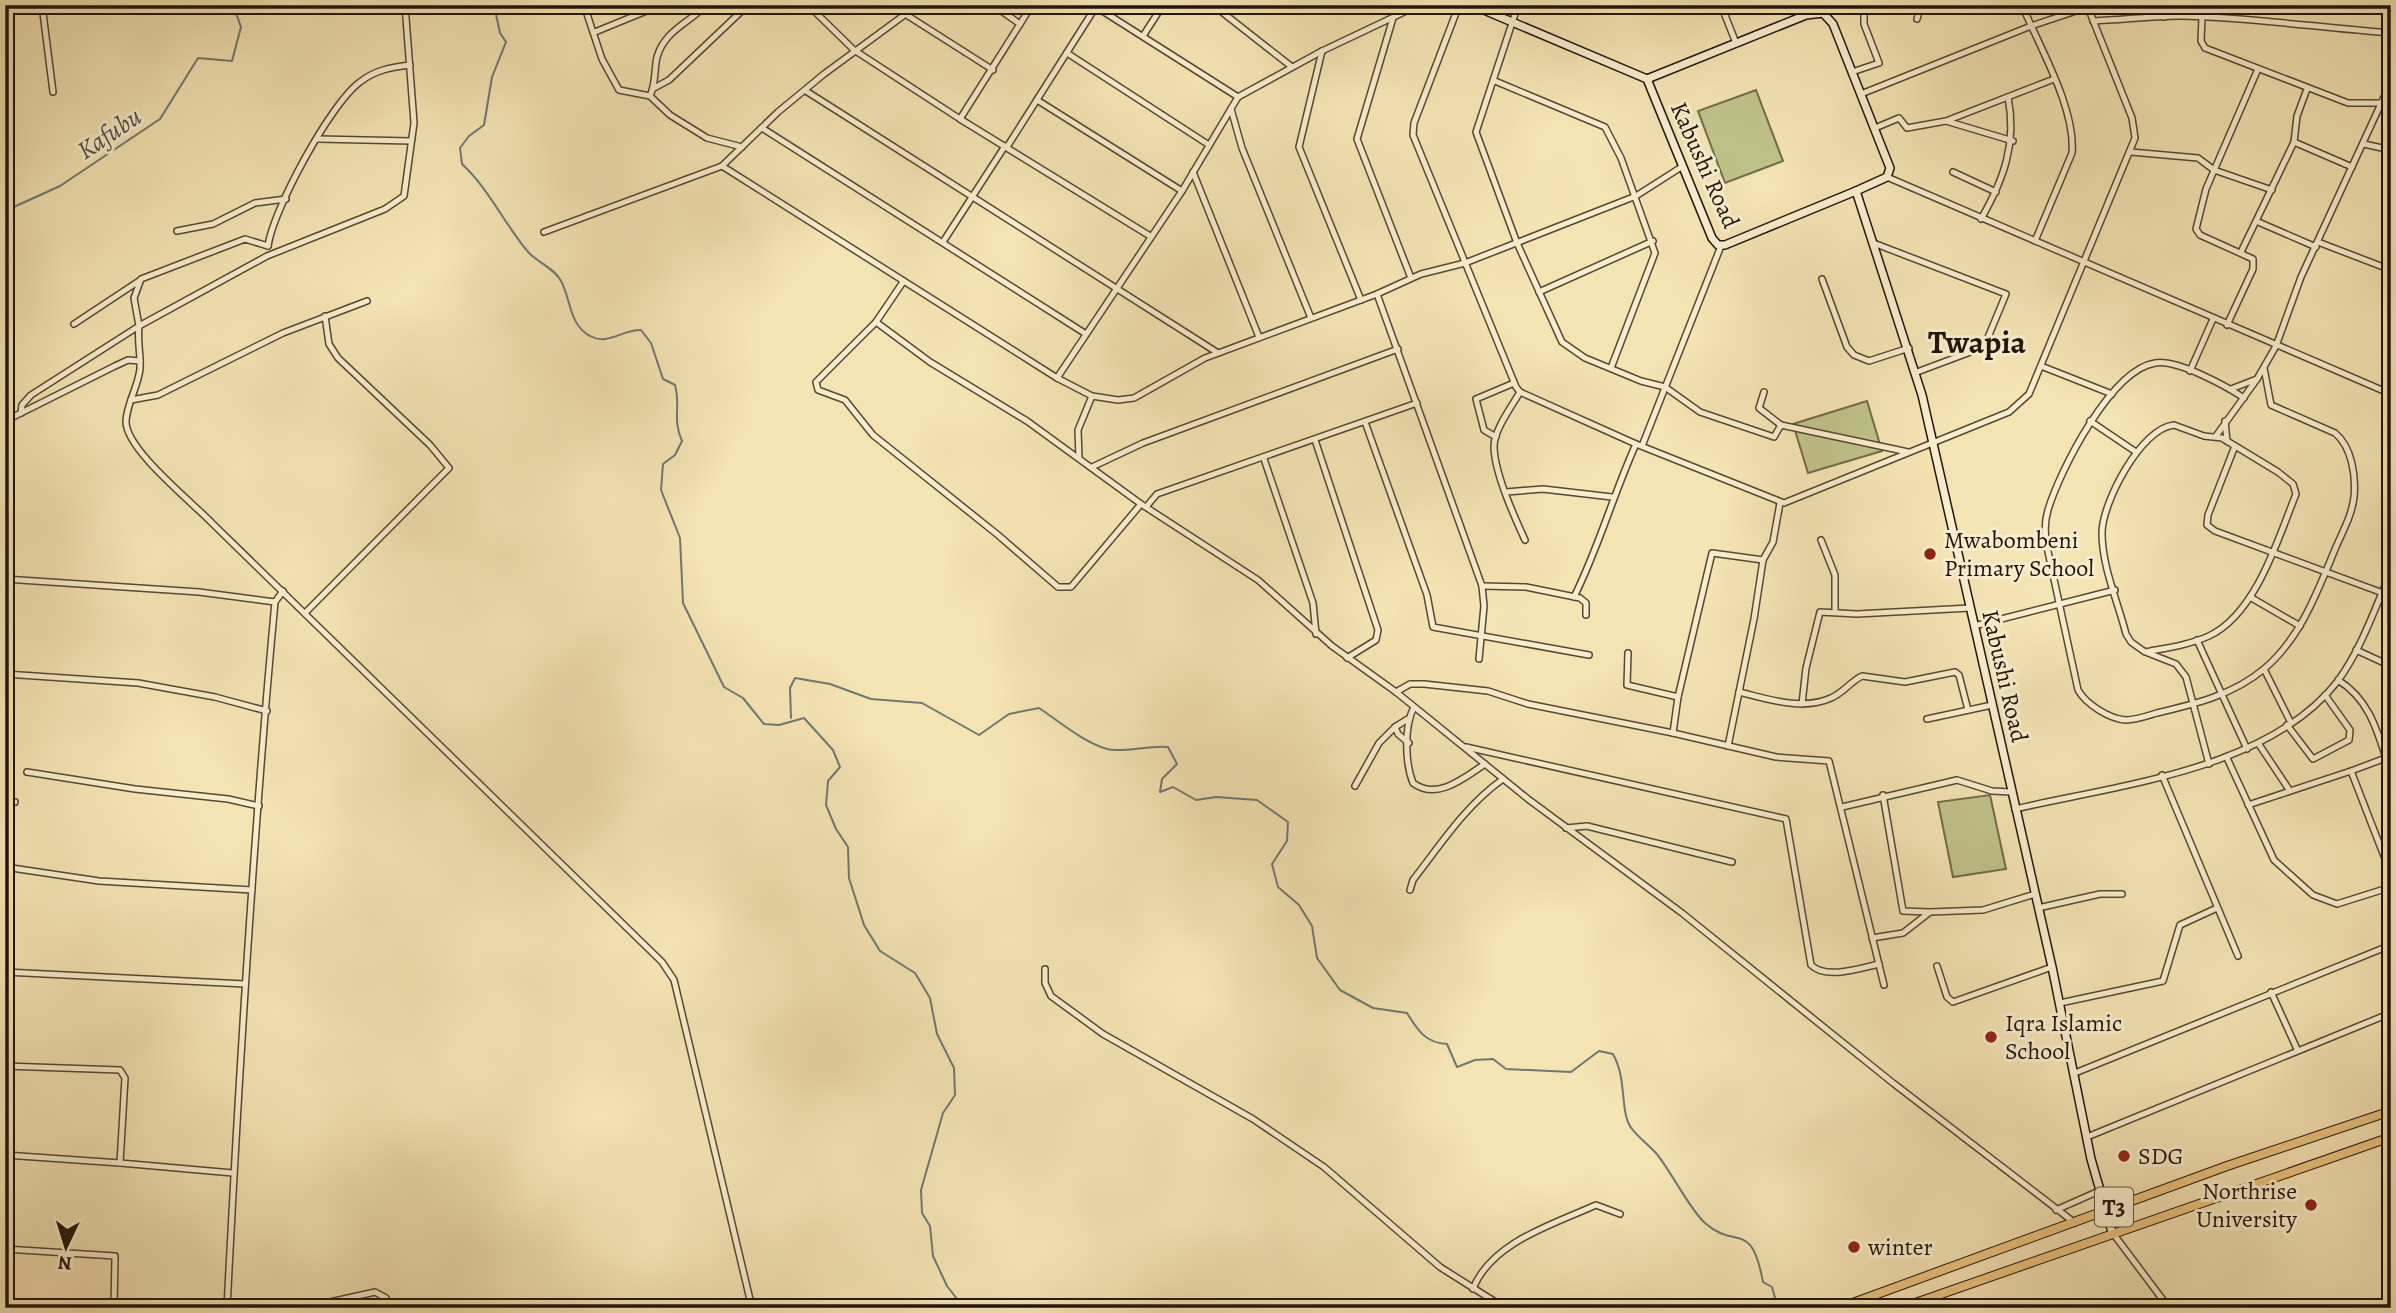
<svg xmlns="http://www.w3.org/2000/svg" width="2396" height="1313" font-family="Alegreya,serif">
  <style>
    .green { fill: #bfc38a; stroke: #706c49; stroke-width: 2 }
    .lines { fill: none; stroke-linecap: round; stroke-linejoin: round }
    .stream { stroke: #6e7872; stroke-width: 2 }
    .minor-casing { stroke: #564833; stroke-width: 8 }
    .secondary-casing { stroke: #211408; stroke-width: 10 }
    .trunk-casing { stroke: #211408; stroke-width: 10 }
    .minor { stroke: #f8edce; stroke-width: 5 }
    .secondary { stroke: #f8edce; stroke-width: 7 }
    .trunk { stroke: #eac27a; stroke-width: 8 }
    .poi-dot { fill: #8f2418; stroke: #f8edce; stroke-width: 2.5 }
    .labels { text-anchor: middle; stroke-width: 6; stroke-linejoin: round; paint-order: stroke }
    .shield { fill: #f8edce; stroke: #625543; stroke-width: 2 }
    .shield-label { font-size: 23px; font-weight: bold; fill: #211408 }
    .street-label { font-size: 24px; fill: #211408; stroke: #f8edce }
    .poi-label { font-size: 24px; fill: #211408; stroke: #f8edce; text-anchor: start }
    .water-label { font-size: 26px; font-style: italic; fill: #4e4e46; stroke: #f8edce }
    .district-label { font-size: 32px; font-weight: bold; fill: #211408; stroke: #f8edce }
  </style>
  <rect width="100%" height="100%" fill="#f4e3b3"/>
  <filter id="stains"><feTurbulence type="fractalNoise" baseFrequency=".00286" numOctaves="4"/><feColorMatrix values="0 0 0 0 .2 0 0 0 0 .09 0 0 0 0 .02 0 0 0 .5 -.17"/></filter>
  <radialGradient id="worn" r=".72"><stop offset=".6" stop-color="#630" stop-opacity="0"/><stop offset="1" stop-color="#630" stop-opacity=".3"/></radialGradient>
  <!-- green -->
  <g class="green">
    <path d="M1756,90l27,71 -58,22 -27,-72z"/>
    <path d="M1867,401l15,50 -74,22 -15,-49z"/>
    <path d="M1990,795l16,74 -53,8 -15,-75z"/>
  </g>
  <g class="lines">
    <!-- stream -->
    <g class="stream">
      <path d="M494,5l6,28 6,9 -14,35 -8,48 -15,11 -9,12 2,16c28,26 42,60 67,89 10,10 26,16 32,28 10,18 8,44 29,55 18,10 33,-7 51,-6l10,13 12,36 12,6c6,22 -3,34 7,56l-7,14 -12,9 -2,26 19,48 3,65 41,84 19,11 21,26 15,1 25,-7 29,32 7,17 -12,14 -2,24 10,24 12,18 1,31 15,47 16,26 35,22 15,25 7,36 17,34 1,27 -12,18 -22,77 1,23 8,13 3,30 14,30 17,22"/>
      <path d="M5,211l55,-25 100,-67 38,-61 34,3 9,-34 -8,-22"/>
      <path d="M791,718l-1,-30 5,-10 35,6 41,15 51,4 57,32 30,-21 30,-6c21,14 44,34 68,41 15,4 43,-4 61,-2l9,17 -15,15 -2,13 13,-5 23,13 20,-3 41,3 31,22 -1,19 -15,23 6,23 21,18 13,21 5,32 23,32 33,18 34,5c11,18 19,30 40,31l10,23 18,-7 18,-1 13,10 65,3 28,-21 14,3c14,25 7,55 17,72 6,10 18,18 26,27 15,18 34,57 49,70 31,28 46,-5 58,59l9,5 6,21"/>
    </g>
    <defs>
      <g id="minor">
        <path d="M42,5l11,87"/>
        <path d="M103,5l1,4"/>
        <path d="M149,5l11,5"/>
        <path d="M405,5l9,118 -10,73 -19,13 -118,47 -128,70c-2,15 2,28 1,43 -2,18 -13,34 -14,52 -1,28 66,81 86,102l450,439 12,18 78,328"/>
        <path d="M584,5l18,54 17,31 31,6 20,19 37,23 35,9"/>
        <path d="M808,5l46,45 106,69 190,117"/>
        <path d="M993,5l27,19"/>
        <path d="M1093,5l145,92"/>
        <path d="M1213,5l79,62"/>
        <path d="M1459,5l-45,118 -1,12 103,252 4,5 116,52 148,59 225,-91 20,-18 106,-256 -3,-20 -45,-113"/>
        <path d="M1518,5l-42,127 41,111 45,99 23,16 56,23 24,6 35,25 74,25 7,-12"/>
        <path d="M1623,5h42"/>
        <path d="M1721,5l15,38"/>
        <path d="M2022,5c17,41 54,104 50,148l-37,88"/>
        <path d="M905,14l88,56"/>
        <path d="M2164,17v-12"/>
        <path d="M2202,17l-1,24 4,7 143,55h36"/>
        <path d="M1393,18l-36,121 54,139"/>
        <path d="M1917,19l4,-14"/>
        <path d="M2093,21c29,-1 58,-5 87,-5 70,1 140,12 211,17"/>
        <path d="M595,32l66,-27"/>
        <path d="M1143,36l20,-31"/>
        <path d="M1322,51l-23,96 62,153"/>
        <path d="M1067,53l142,92"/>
        <path d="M1852,72l27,-9 -15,-39v-19"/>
        <path d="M1495,81l110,46 16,31 34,95 -44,115"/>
        <path d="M654,88l15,-8 79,-75"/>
        <path d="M2307,89l-10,27 -3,26 -38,79 60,26"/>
        <path d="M806,91l412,262"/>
        <path d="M1861,94l170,-68 57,-19"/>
        <path d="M650,96c6,-13 4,-25 7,-39 8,-27 31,-33 49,-52"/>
        <path d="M1037,100l145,91"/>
        <path d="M1231,109l11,39 69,170"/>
        <path d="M960,119l72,-114"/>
        <path d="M1946,121l67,20"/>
        <path d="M762,128l324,206"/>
        <path d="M1875,128l24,-10 8,10 39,-7 108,-42"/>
        <path d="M318,139l93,2"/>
        <path d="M2294,142l58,25"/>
        <path d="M2364,144l27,6"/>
        <path d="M1007,147l90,-142"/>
        <path d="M2131,152l67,6 16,12 58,20"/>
        <path d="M722,166l335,212 35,18 26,4 16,-2 71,-40 172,-64 44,-20 44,-11 171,-67 47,-30"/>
        <path d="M1193,172l66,165"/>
        <path d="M1953,172l43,20"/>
        <path d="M1887,177l504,217"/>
        <path d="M1981,219c23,-40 36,-76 27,-122"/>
        <path d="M177,231l36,-7 42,-21 31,-4"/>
        <path d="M544,232l178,-66 56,-54 46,-38 94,-69"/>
        <path d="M943,242l62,-96"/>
        <path d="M2318,242l73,28"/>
        <path d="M1876,244l130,50 -22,53 -67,25"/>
        <path d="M268,246c5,-36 62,-142 92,-164 15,-12 32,-15 50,-17"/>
        <path d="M2241,252l15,-31"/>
        <path d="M1822,279l25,68 7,8 15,6 40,-13"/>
        <path d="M903,282l-27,40 -60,60 2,8 27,10 28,35 125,100 60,52h13l70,-83"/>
        <path d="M1539,292l114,-51"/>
        <path d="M1377,294l105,292 2,20 -5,53"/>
        <path d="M876,322l54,40 97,59 114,83 117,76 74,66 64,46 132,107 154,114 211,170 182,140"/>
        <path d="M74,324l65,-43"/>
        <path d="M2227,325l26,-56v-10l-53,-24 -4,-6 10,-40 52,-120"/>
        <path d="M2041,366l71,28"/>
        <path d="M2190,371l23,-52"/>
        <path d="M1057,378l125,-187 56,-94 84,-46 97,-46"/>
        <path d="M2231,389l26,-10"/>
        <path d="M1520,392c-8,14 -26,38 -26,54 0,26 20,70 31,94"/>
        <path d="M1764,392l-5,16 22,17 127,27"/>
        <path d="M2244,398c-18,-12 -67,-39 -89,-35 -44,7 -95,107 -107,147 -4,13 -3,24 -1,37l31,143c8,14 31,29 48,30 10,0 21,-4 31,-7 38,-9 76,-18 107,-44 37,-31 54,-79 72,-122 7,-16 16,-32 18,-50 2,-21 -2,-50 -19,-64l-64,-28 -7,-37"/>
        <path d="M131,400l27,-5 125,-62 84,-32"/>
        <path d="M21,413l1,-8 9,-10 108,-69 -5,-28 7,-19 104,-40 23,7"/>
        <path d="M5,421l110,-55 13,-6 12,1"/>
        <path d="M2090,421l46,31"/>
        <path d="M2225,421l2,20"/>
        <path d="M1365,422l62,173 6,32 156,28"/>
        <path d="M2174,425l30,11 18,2 56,34 15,12 3,10c-18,45 -40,120 -87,142 -20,9 -43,12 -64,16l-14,-10 -5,-8c-8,-32 -24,-67 -24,-101 0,-30 39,-105 72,-108z"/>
        <path d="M2216,436l41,-57 19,-33 25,-69 90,-195"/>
        <path d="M1496,437l-12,-7 -8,-31 38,-16"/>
        <path d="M1315,440l63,190 -2,10 -29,18"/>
        <path d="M1642,446l79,-200"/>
        <path d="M2235,446l-27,69 -1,10 8,6 176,65"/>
        <path d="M1079,458l-1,-28 14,-34"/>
        <path d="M1264,459l49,144 3,31"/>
        <path d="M1092,467l51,-24 255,-94"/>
        <path d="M1506,492l37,-3 69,8"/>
        <path d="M1146,507l11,-13 260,-91"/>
        <path d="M1821,540l14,35v37"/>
        <path d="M5,579l194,13 76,10"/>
        <path d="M1482,586l44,1 54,11 6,5v12"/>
        <path d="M1574,597c25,-50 39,-102 62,-153"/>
        <path d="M2250,597l50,29"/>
        <path d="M305,613l144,-145 -19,-23 -92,-87 -9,-14 -4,-28"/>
        <path d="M1974,626l141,-36"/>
        <path d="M2197,640l50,109"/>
        <path d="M2356,650l35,16"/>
        <path d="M1628,653l-1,32 51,12 34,-144 51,7"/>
        <path d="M2148,653l28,11 10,13 23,87"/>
        <path d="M2264,669l27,54"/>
        <path d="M5,674l133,9 77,14 52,14"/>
        <path d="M2338,680c29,18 38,46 48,78"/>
        <path d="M1396,692l14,-8h14l64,7 40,13 145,29 103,24 53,4 55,224"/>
        <path d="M1739,692c29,7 63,19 92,6 12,-5 19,-16 31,-22l43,6 50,-10 4,3 9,35"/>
        <path d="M1802,704l4,-36 14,-56 37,2 113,-6"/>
        <path d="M1414,707c-10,19 -9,56 -1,76 24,18 51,-5 72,-19"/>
        <path d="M1408,719l-13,8 3,7 11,9"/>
        <path d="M1927,719l65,-14"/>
        <path d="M2287,725l26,34 36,-19 1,-10 -25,-35"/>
        <path d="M1673,733l5,-36"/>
        <path d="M2258,743l32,48"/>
        <path d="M1728,746l26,-127 9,-59 10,-18 7,-39"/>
        <path d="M1466,747l320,72 25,146c15,15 50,3 68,-1"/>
        <path d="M2391,756l-40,15 40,103"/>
        <path d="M2227,758l47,102 39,35 24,9 54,-17"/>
        <path d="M27,772l108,17 93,10 31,7"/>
        <path d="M2162,775l76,181"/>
        <path d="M1355,786l24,-43 16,-16"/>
        <path d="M1883,795l20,116 26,1"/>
        <path d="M5,801l10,1"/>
        <path d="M2248,805l103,-34"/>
        <path d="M1842,807l115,-27 35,11 19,1"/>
        <path d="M2015,809c103,-24 253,-39 322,-127 24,-32 38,-74 54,-111"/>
        <path d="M1566,828l21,-2 145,36"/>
        <path d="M5,867l94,14 153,9"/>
        <path d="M1410,890l3,-10c28,-36 53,-75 90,-101"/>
        <path d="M2038,908l62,-14h22"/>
        <path d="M1872,938l31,-5 27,-21 53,-2 52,-16"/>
        <path d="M1937,966l10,31 6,5 99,-35"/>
        <path d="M1045,969v14l6,13 52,38 150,85 71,48 116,100 65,41"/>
        <path d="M5,972l240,12"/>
        <path d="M2271,992l26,57"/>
        <path d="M2060,1003l103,-22 17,-56 37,-17"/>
        <path d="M5,1066l115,4 5,8 -5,85 113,10"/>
        <path d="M2075,1073l316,-128"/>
        <path d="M2087,1137l304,-124"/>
        <path d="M5,1155l115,8"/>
        <path d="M2056,1210l43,-19"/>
        <path d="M2112,1232l57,76"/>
        <path d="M5,1249l110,7 -1,52"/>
        <path d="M1473,1289c18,-47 81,-65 123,-84l24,9"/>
        <path d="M227,1308c12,-236 26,-472 48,-706l8,-11"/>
        <path d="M303,1308l72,-16 11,6 2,10"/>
      </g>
      <g id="secondary">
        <path d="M1472,5l175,74 65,159 6,7h7l131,-54 66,204 130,572 39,192 21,73"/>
        <path d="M1647,79l159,-64 17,-2 10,11 57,144 -3,9 -31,14"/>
      </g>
      <g id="trunk">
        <path d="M1839,1308l388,-142 164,-55"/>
        <path d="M1901,1308l490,-171"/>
      </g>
    </defs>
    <!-- minor casing -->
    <use href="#minor" class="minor-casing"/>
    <!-- secondary casing -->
    <use href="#secondary" class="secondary-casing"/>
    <!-- trunk casing -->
    <use href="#trunk" class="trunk-casing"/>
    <!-- minor -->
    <use href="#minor" class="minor"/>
    <!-- secondary -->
    <use href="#secondary" class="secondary"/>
    <!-- trunk -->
    <use href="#trunk" class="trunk"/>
  </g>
  <!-- markers -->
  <g class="poi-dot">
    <circle cx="1930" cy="554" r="7"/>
    <circle cx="1991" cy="1037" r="7"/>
    <circle cx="2124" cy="1156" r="7"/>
    <circle cx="2311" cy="1205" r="7"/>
    <circle cx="1854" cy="1247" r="7"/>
  </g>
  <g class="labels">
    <!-- shield labels -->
    <rect class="shield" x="2095" y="1187.5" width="38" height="39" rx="5"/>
    <g class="shield-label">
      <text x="2114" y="1215">T3</text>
    </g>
    <!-- street labels -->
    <g class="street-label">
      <text transform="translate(1705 165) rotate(66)" y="8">Kabushi Road</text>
      <text transform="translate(2005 676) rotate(77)" y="8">Kabushi Road</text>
    </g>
    <!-- poi labels -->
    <g class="poi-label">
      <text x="1944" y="548">Mwabombeni<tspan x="1944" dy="28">Primary School</tspan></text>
      <text x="2005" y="1031">Iqra Islamic<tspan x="2005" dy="28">School</tspan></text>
      <text x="2138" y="1164">SDG</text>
      <text x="2297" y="1199" text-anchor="end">Northrise<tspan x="2297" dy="28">University</tspan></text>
      <text x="1868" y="1255">winter</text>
    </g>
    <!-- water labels -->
    <g class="water-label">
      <text transform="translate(109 133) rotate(-34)" y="9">Kafubu</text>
    </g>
    <!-- district labels -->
    <g class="district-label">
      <text x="1977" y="353">Twapia</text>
    </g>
  </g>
  <!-- margin -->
  <rect width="2396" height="1313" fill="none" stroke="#f4e3b3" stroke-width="28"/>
  <rect x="7" y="7" width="2382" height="1299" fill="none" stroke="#211408" stroke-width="3.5"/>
  <rect x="14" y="14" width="2368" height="1285" fill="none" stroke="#211408" stroke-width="2"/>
  <!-- north arrow -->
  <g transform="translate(66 1247) rotate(184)" stroke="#f8edce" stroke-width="5" paint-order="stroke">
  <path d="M0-5L12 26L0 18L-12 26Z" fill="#211408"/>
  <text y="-10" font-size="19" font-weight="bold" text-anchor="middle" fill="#211408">N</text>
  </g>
  <rect width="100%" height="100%" filter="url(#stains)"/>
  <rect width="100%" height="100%" fill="url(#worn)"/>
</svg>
